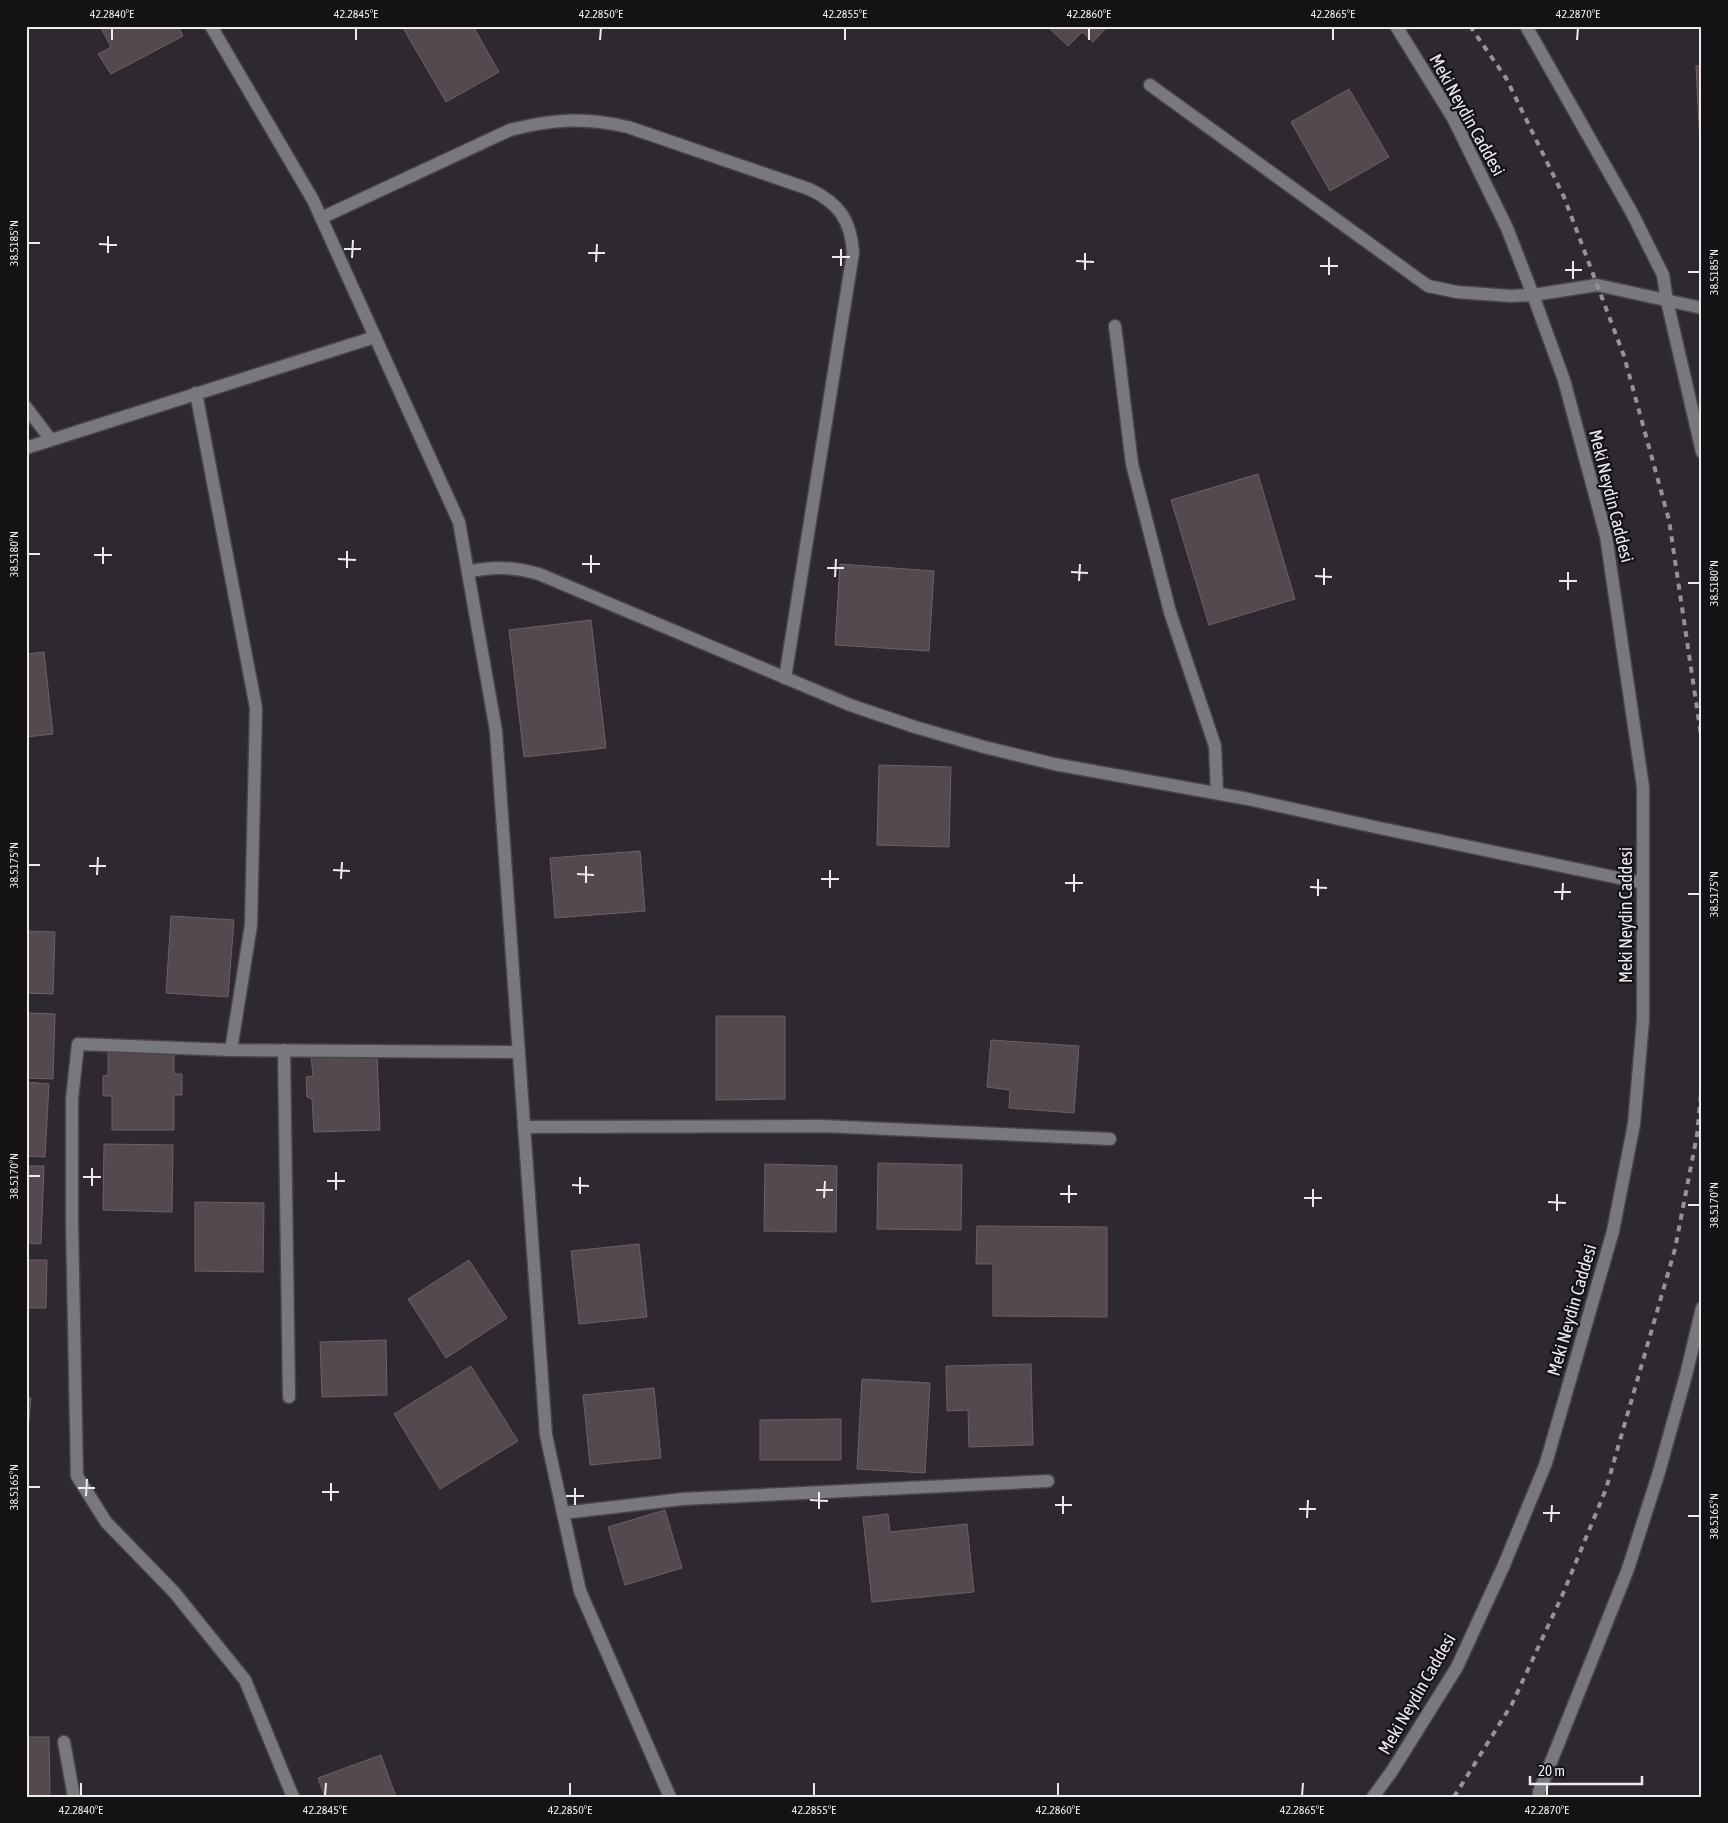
<svg xmlns="http://www.w3.org/2000/svg" width="1728" height="1823" font-family="'Asap Condensed',sans-serif">
  <style>
    .building { fill: #54494f; stroke: #6c6167 }
    .lines { fill: none; stroke-linecap: round; stroke-linejoin: round }
    .minor-casing { stroke: #49434b; stroke-width: 15 }
    .minor { stroke: #78787d; stroke-width: 12 }
    .rail { stroke: #979299; stroke-width: 4; stroke-dasharray: 6 6; stroke-linecap: butt }
    .ticks { fill: none; stroke: #eeeaf0; stroke-width: 2 }
    .labels { text-anchor: middle; stroke-width: 4.5; stroke-linejoin: round; paint-order: stroke }
    .street-label { font-size: 18px; fill: #eeeaf0; stroke: #141215 }
    .neatline { fill: none; stroke: #eeeaf0; stroke-width: 2 }
    .ticks-label { font-size: 12px; text-anchor: middle; fill: #eeeaf0 }
  </style>
  <rect width="100%" height="100%" fill="#2e2830"/>
  <!-- building -->
  <g class="building">
    <path d="M100,26h78l5,10 -72,38 -13,-20 13,-7z"/>
    <path d="M402,26h71l26,46 -53,30z"/>
    <path d="M1047,26h61l-15,16 -11,-10 -14,14z"/>
    <path d="M1702,65v80h-2l-4,-79z"/>
    <path d="M1349,89l40,68 -59,34 -39,-69z"/>
    <path d="M1258,474l37,125 -86,26 -38,-125z"/>
    <path d="M840,564l94,7 -5,80 -94,-6z"/>
    <path d="M591,620l15,128 -82,9 -15,-127z"/>
    <path d="M44,652l9,82 -27,3v-83z"/>
    <path d="M879,765l72,2 -2,80 -72,-2z"/>
    <path d="M640,851l5,60 -90,7 -5,-60z"/>
    <path d="M171,916l63,4 -6,77 -62,-4z"/>
    <path d="M26,931l29,1 -2,62 -27,-1z"/>
    <path d="M26,1013l29,1 -2,65 -27,-1z"/>
    <path d="M716,1016h69v83l-69,1z"/>
    <path d="M991,1040l88,6 -5,67 -65,-5 1,-18 -23,-3z"/>
    <path d="M108,1052h66v22h8v21h-8v35h-62v-34h-9v-20l5,-1z"/>
    <path d="M377,1052l3,78 -66,2 -2,-33 -5,-2 -1,-20 7,-1 -2,-21z"/>
    <path d="M26,1082l23,2 -4,73 -19,-1z"/>
    <path d="M104,1144l69,1 -1,67 -69,-2z"/>
    <path d="M878,1163l84,2 -1,65 -84,-1z"/>
    <path d="M765,1164l72,2 -1,66 -72,-1z"/>
    <path d="M26,1166h18l-3,78 -15,-1z"/>
    <path d="M195,1202l69,1 -1,69 -68,-1z"/>
    <path d="M977,1226l130,1v90l-114,-1v-52h-17z"/>
    <path d="M639,1244l8,73 -68,7 -8,-73z"/>
    <path d="M26,1260h21l-1,48h-20z"/>
    <path d="M469,1260l38,58 -61,40 -38,-59z"/>
    <rect x="26" y="1326" width="2" height="53"/>
    <path d="M386,1340l1,55 -65,2 -2,-55z"/>
    <path d="M1031,1364l2,81 -64,2 -1,-37 -21,1 -1,-45z"/>
    <path d="M471,1366l47,75 -78,48 -46,-75z"/>
    <path d="M862,1379l68,4 -5,90 -68,-4z"/>
    <path d="M654,1388l7,70 -71,7 -7,-70z"/>
    <path d="M26,1398h5l-5,52z"/>
    <path d="M841,1419v41h-81v-40z"/>
    <path d="M665,1510l17,58 -57,17 -17,-58z"/>
    <path d="M888,1514l2,18 77,-8 7,68 -102,10 -9,-85z"/>
    <path d="M26,1737h23l1,60h-24z"/>
    <path d="M381,1755l15,42h-71l-7,-19z"/>
  </g>
  <g class="lines">
    <defs>
      <g id="minor">
        <path d="M211,26l102,174 146,322 37,209 50,704 34,156 90,206"/>
        <path d="M1526,26l106,187 31,62 4,26 35,151"/>
        <path d="M1150,85l278,201 29,6 53,4 23,-1 64,-10 105,23"/>
        <path d="M321,218l189,-88c43,-11 74,-13 118,-3l181,62c30,14 42,31 44,64l-68,425"/>
        <path d="M1115,326l17,138 38,148 45,134 2,47"/>
        <path d="M196,393l60,315 -5,217 -20,125"/>
        <path d="M26,407l25,33"/>
        <path d="M26,448l349,-111"/>
        <path d="M468,572c25,-6 46,-5 71,2l311,131 65,22 69,20 70,17 194,35 127,28 268,56"/>
        <path d="M284,1050l5,347"/>
        <path d="M524,1127l298,-1 288,13"/>
        <path d="M563,1513l120,-14 365,-18"/>
        <path d="M64,1742l10,55"/>
        <path d="M293,1797l-48,-117 -71,-88 -68,-70 -29,-46 -5,-253v-124l6,-55 153,6 288,2"/>
        <path d="M1373,1797l19,-26 65,-104 47,-102 42,-102 67,-232 21,-107 9,-104v-233l-37,-251 -42,-156 -31,-85 -26,-67 -54,-110 -57,-92"/>
        <path d="M1539,1797v-5l89,-223 31,-97 27,-97 16,-67"/>
      </g>
    </defs>
    <!-- minor casing -->
    <use href="#minor" class="minor-casing"/>
    <!-- minor -->
    <use href="#minor" class="minor"/>
    <!-- rail -->
    <g class="rail">
      <path d="M1470,26l36,52 58,119 60,159 45,164 33,222"/>
      <path d="M1454,1797l58,-93 50,-108 44,-107 69,-240 22,-114 5,-52"/>
    </g>
  </g>
  <!-- ticks -->
  <path class="ticks" d="M112,40v-12M356,40v-12M600,40l1,-12M845,40v-12M1089,40v-12M1333,40v-12M1577,40l1,-12M28,243h12M99,244l18,1M344,249h17M108,253v-17M588,253h17M832,257h18M352,258l1,-18M1076,261l18,1M596,262l1,-18M841,266v-17M1320,266h18M1085,270v-17M1565,270h17M1688,272h12M1329,275v-18M1573,279v-18M28,554h12M94,555h18M338,559l18,1M103,564v-17M582,564h18M347,568v-17M827,568h17M1071,572l17,1M591,573v-18M1315,576l17,1M835,577l1,-18M1079,581l1,-17M1559,581h18M1688,583h12M1324,585v-17M1568,590v-18M28,865h12M89,866h17M333,870l17,1M577,874l17,1M97,875l1,-18M341,879l1,-17M821,879h18M586,883v-17M1065,883h18M1310,887l17,1M830,888v-18M1074,892v-18M1554,892h17M1688,894h12M1318,896v-17M1562,900l1,-17M28,1176h12M83,1177h18M327,1181h18M572,1185l17,1M92,1186v-18M336,1190v-18M816,1190h17M580,1194v-17M1060,1194h17M824,1198l1,-17M1304,1198h18M1548,1202l18,1M1069,1203v-18M1688,1205h12M1313,1207v-18M1557,1211v-17M28,1487h12M78,1488h17M322,1492h17M86,1496l1,-17M566,1496h18M810,1500l18,1M331,1501v-18M575,1505v-17M1055,1505h17M819,1509v-17M1299,1509h17M1543,1513h17M1063,1514v-18M1688,1516h12M1307,1518l1,-18M1551,1522l1,-17M81,1796v-13M325,1796l1,-13M570,1796v-13M814,1796v-13M1058,1796v-13M1302,1796l1,-13M1547,1796v-13"/>
  <g class="labels">
    <!-- street labels -->
    <g class="street-label">
      <text transform="translate(1467 115) rotate(61)" y="6">Meki Neydin Caddesi</text>
      <text transform="translate(1611 496) rotate(76)" y="6">Meki Neydin Caddesi</text>
      <text transform="translate(1626 915) rotate(-90)" y="6">Meki Neydin Caddesi</text>
      <text transform="translate(1572 1310) rotate(-74)" y="6">Meki Neydin Caddesi</text>
      <text transform="translate(1417 1694) rotate(-60)" y="6">Meki Neydin Caddesi</text>
    </g>
  </g>
  <!-- border -->
  <rect width="1728" height="1823" fill="none" stroke="#141215" stroke-width="55"/>
  <!-- scale -->
  <path d="M1530 1776v8h112v-8" fill="none" stroke="#eeeaf0" stroke-width="2.5"/>
  <text x="1538" y="1776" font-size="15" fill="#eeeaf0" stroke="#141215" stroke-width="4" paint-order="stroke">20 m</text>
  <rect x="28" y="28" width="1672" height="1768" class="neatline"/>
  <g class="ticks-label">
    <text x="112" y="18">42.2840°E</text>
    <text x="356" y="18">42.2845°E</text>
    <text x="601" y="18">42.2850°E</text>
    <text x="845" y="18">42.2855°E</text>
    <text x="1089" y="18">42.2860°E</text>
    <text x="1333" y="18">42.2865°E</text>
    <text x="1578" y="18">42.2870°E</text>
    <text transform="translate(14 243) rotate(-90)" y="4">38.5185°N</text>
    <text transform="translate(1714 272) rotate(-90)" y="4">38.5185°N</text>
    <text transform="translate(14 554) rotate(-90)" y="4">38.5180°N</text>
    <text transform="translate(1714 583) rotate(-90)" y="4">38.5180°N</text>
    <text transform="translate(14 865) rotate(-90)" y="4">38.5175°N</text>
    <text transform="translate(1714 894) rotate(-90)" y="4">38.5175°N</text>
    <text transform="translate(14 1176) rotate(-90)" y="4">38.5170°N</text>
    <text transform="translate(1714 1205) rotate(-90)" y="4">38.5170°N</text>
    <text transform="translate(14 1487) rotate(-90)" y="4">38.5165°N</text>
    <text transform="translate(1714 1516) rotate(-90)" y="4">38.5165°N</text>
    <text x="81" y="1814">42.2840°E</text>
    <text x="325" y="1814">42.2845°E</text>
    <text x="570" y="1814">42.2850°E</text>
    <text x="814" y="1814">42.2855°E</text>
    <text x="1058" y="1814">42.2860°E</text>
    <text x="1302" y="1814">42.2865°E</text>
    <text x="1547" y="1814">42.2870°E</text>
  </g>
</svg>
